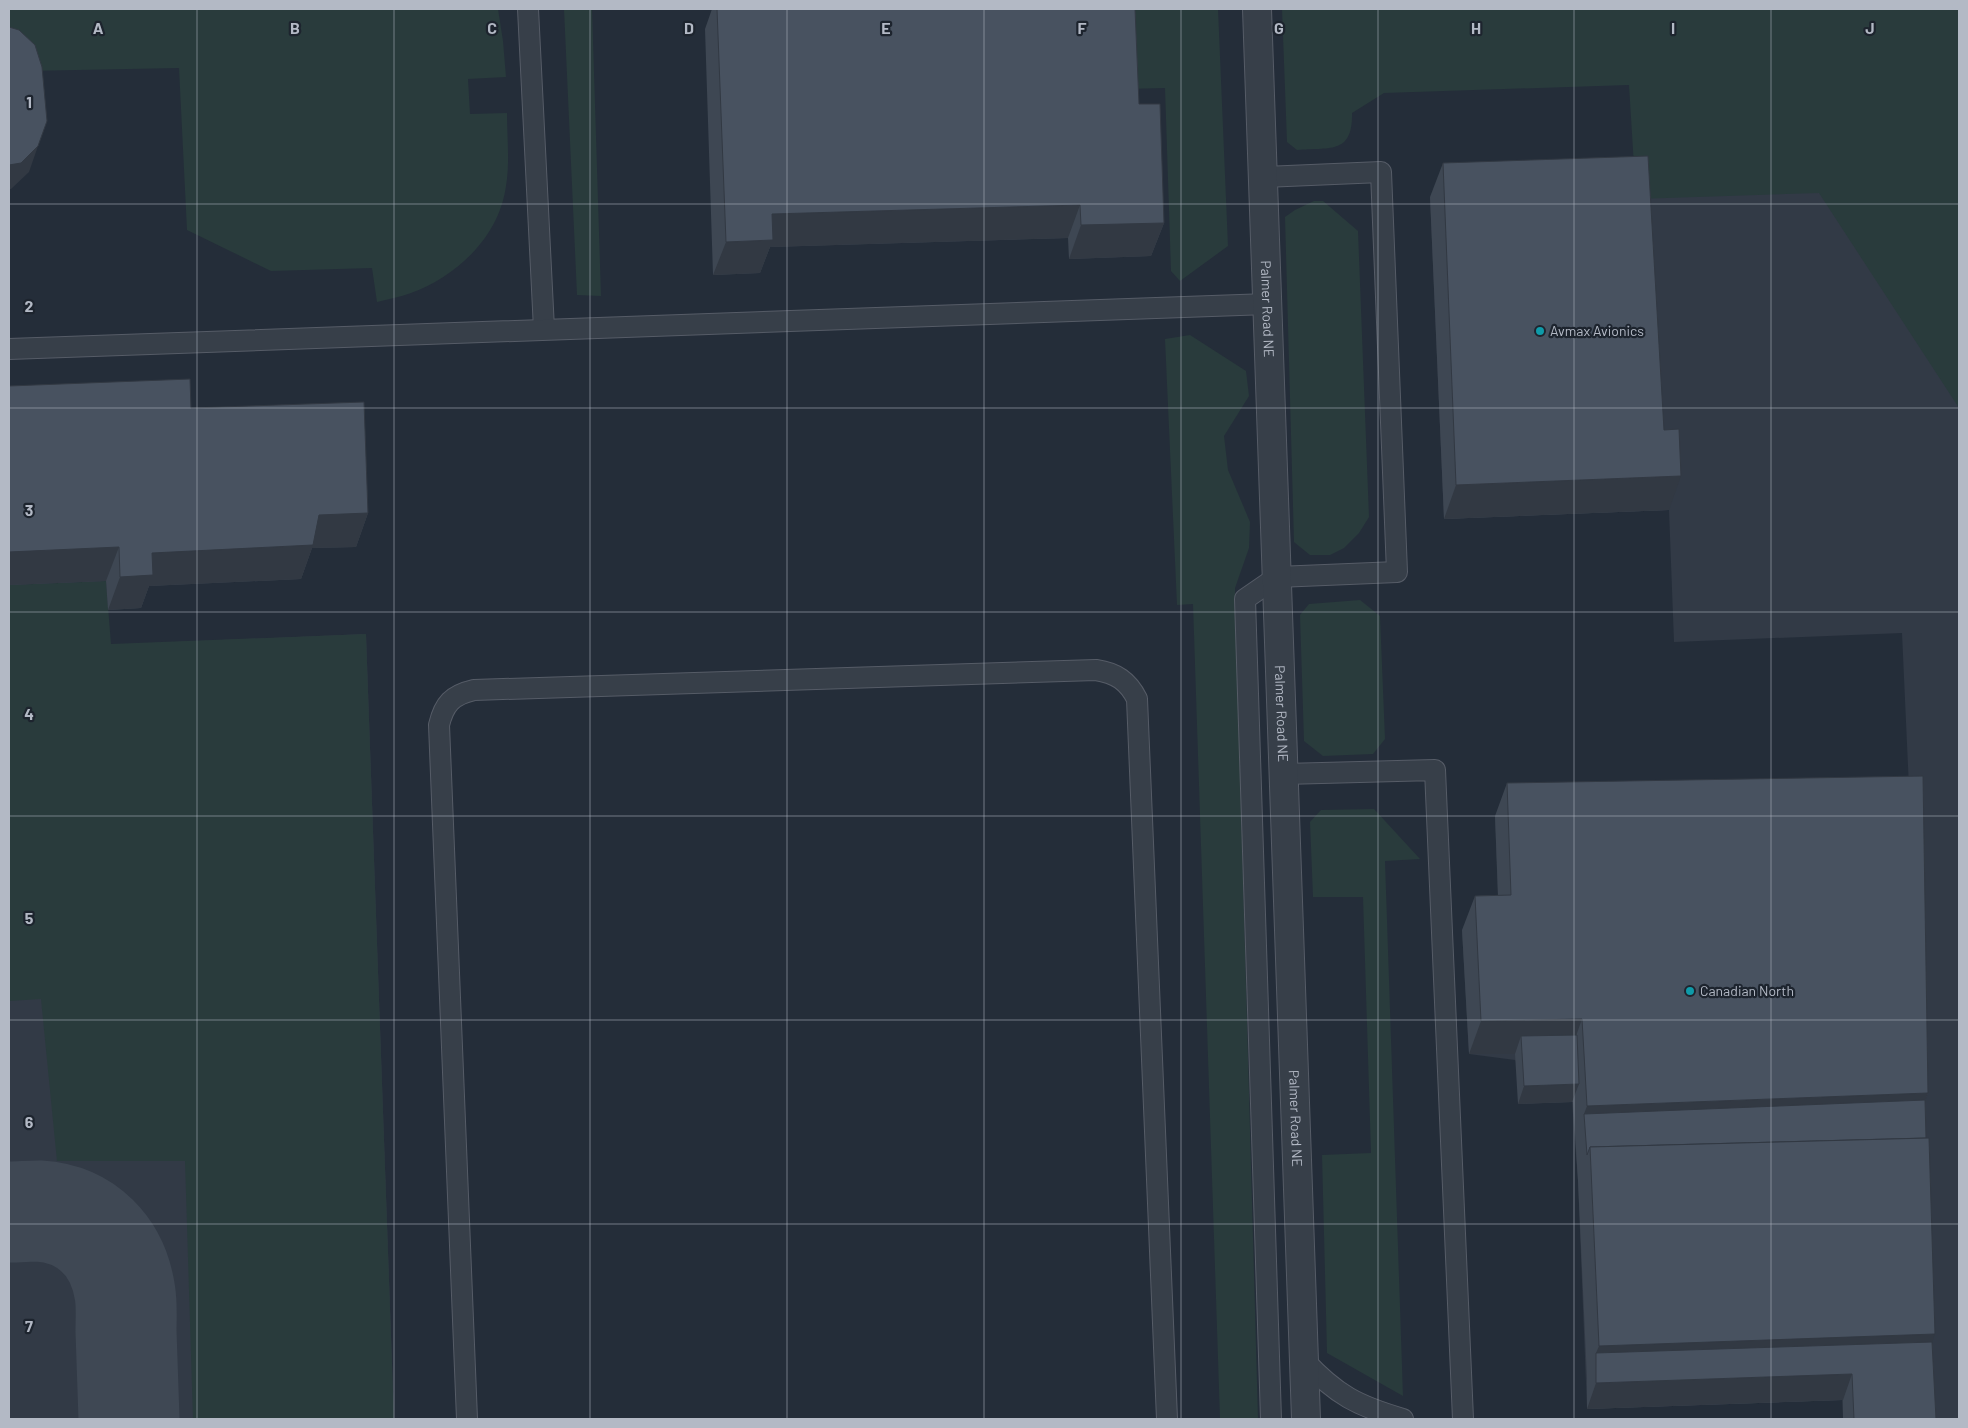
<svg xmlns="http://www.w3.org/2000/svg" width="1968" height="1428" font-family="Barlow,sans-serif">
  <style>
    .airport { fill: #323a46 }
    .green { fill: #293b3c }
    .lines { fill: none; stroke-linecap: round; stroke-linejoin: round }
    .taxiway { stroke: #3f4854; stroke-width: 101 }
    .service-casing { stroke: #565c67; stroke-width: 22 }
    .minor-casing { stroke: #565c67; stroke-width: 30 }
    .service { stroke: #373f49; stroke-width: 20 }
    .minor { stroke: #373f49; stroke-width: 28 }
    .wall { fill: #3e4753 }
    .shaded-wall { fill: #323943 }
    .building { fill: #485260; stroke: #323943 }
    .grid { fill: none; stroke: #b3b9c5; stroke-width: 1; stroke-opacity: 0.55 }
    .culture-dot { fill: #0f9aa8; stroke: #1d242e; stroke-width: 2 }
    .labels { text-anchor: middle; stroke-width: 4.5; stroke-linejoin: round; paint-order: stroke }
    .street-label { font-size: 14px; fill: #b3b9c5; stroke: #1d242e }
    .poi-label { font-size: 14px; fill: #b3b9c5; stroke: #1d242e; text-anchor: start }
    .grid-label { font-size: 16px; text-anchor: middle; font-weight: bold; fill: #b3b9c5; stroke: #1d242e; stroke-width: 4.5; stroke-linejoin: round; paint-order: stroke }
  </style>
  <rect width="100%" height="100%" fill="#242d39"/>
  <!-- airport -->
  <g class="airport">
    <path d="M1626,9l333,78v1332h-116l-1,-19 -255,9 -9,-228 -6,-79 -57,-42 -46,-6 -7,-124 37,-2 -4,-112 415,-6 -8,-177 -228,9 -5,-132 -225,9 -14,-322 206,-7z"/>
    <path d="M366,634l28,785h-385v-770z"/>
  </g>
  <!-- green -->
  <g class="green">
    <path d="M9,9h489l5,32 3,36 -38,2 2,35 37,-1c0,24 3,50 -1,73 -7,51 -49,90 -95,107 -11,4 -23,6 -34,9l-5,-34 -101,3 -84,-41 -8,-162 -153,3 -17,-15z"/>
    <path d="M564,9h28l9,287 -24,-1z"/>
    <path d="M738,9h480l10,237 -48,35 -9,-10 -6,-183 -40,1z"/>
    <path d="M1282,9h677v399l-140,-215 -183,6 -7,-114 -245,8 -32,20c1,42 -23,34 -55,37l-10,-8z"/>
    <path d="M1314,201h9l35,30 11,286 -10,16 -15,15 -14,7h-20l-16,-13 -9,-325 10,-7z"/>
    <path d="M1190,335l56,36 3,25 -25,40 4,34 22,52 -1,26 -14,40 23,831h-38l-27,-815 -16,1 -12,-266z"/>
    <path d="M106,581l5,63 255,-10 28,785h-201l-8,-258h-128l-16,-162 -32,2v-416z"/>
    <path d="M1360,600l20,16 5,123 -12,15 -50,2 -19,-15 -4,-126 9,-11z"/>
    <path d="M1374,809l46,50 -35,2 18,535 -76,-43 -5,-198 49,-2 -8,-256h-50l-3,-75 11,-12z"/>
  </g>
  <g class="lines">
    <!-- taxiway -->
    <path class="taxiway" d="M9,1212c10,0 20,-1 30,-1 48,3 79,36 86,82 2,13 1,26 1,38 1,30 2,59 3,88"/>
    <defs>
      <g id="service">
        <path d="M528,9l16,320"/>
        <path d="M1263,177l118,-5 16,400 -120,5 -32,22 26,820"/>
        <path d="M9,349l1259,-45"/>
        <path d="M1284,774l151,-4 28,649"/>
        <path d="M1304,1360c32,35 54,46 99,59"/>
        <path d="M467,1419l-28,-694c5,-21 13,-30 35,-35l622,-20c20,3 32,11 41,29l30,720"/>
      </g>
      <g id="minor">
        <path id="s1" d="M1257,9l49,1410"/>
      </g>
    </defs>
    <!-- service casing -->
    <use href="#service" class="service-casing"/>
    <!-- minor casing -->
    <use href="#minor" class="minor-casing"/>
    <!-- service -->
    <use href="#service" class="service"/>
    <!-- minor -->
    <use href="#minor" class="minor"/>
  </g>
  <!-- wall -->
  <g class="wall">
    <path d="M712,9h423l4,95 25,119 -13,33 -82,3 -1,-21 -298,9 -10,26 -47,2 -8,-246z"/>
    <path d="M1443,163l221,267 5,80 -225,9 -14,-322z"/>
    <path d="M191,408l177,105 -12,34 -44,1 -11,31 -152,7 -8,22 -33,2 -2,-29 -97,4z"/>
    <path d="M1507,783l421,310 -3,7 1,38 6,204 4,77h-93v-19l-256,9v-30l-9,-198 -5,-79 -55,2 -3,-50h-46l-7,-124 13,-34 23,-1 -3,-79z"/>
  </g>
  <!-- shaded-wall -->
  <g class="shaded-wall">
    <path d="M38,146l-9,26 -18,17h-2v-24z"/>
    <path d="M1080,205l-12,33 -298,9 -10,26 -47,2 13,-33 46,-28z"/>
    <path d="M1164,223l-13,33 -82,3 12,-34z"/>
    <path d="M1681,476l-12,34 -225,9 12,-34z"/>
    <path d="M368,513l-12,34 -44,1 -11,31 -152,7 -8,22 -33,2 12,-33 32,-24 167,-38z"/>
    <path d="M119,547l-13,34 -97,4v-33z"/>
    <path d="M1582,1019l-12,34 -49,-17 -6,18h-46l12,-33z"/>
    <path d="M1579,1084l-7,18 -54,2 6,-18z"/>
    <path d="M1928,1093l-12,33 -332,-12 3,-8z"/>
    <path d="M1935,1334l-12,34 -327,-15 3,-7z"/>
    <path d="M1852,1374l-9,26 -256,9 9,-26z"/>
  </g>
  <!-- building -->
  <g class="building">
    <path d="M717,9h418l4,95h21l4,119 -83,2 -1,-20 -308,9 1,26 -47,2z"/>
    <path d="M9,27l10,3 16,15 7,22 5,54 -9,25 -17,17 -12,2z"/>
    <path d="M1648,156l16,274 15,-1 2,47 -225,9 -13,-322z"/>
    <path d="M190,379l1,29 173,-6 4,111 -49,2 -6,30 -161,8 1,22 -33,2 -1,-30 -110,5v-166z"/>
    <path d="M1923,776l5,317 -341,13 -5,-87 -101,2 -6,-125 36,-1 -4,-112z"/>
    <path d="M1577,1035l2,49 -55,2 -3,-50z"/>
    <path d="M1925,1100l1,38 -336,9 -3,8 -3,-41z"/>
    <path d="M1929,1138l6,196 -336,12 -9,-199z"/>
    <path d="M1932,1342l4,77h-82l-2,-45 -256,9v-30z"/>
  </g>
  <!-- grid -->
  <path class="grid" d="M197,9v1410M394,9v1410M590,9v1410M787,9v1410M984,9v1410M1181,9v1410M1378,9v1410M1574,9v1410M1771,9v1410M9,204h1950M9,408h1950M9,612h1950M9,816h1950M9,1020h1950M9,1224h1950"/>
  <!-- markers -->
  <g class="culture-dot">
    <circle cx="1540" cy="331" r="5"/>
    <circle cx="1690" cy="991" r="5"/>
  </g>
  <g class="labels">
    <!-- street labels -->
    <g class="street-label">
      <text dy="5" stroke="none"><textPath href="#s1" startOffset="300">Palmer Road NE</textPath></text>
      <text dy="5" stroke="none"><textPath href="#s1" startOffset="705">Palmer Road NE</textPath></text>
      <text dy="5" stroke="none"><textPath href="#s1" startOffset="1110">Palmer Road NE</textPath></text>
    </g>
    <!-- poi labels -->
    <g class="poi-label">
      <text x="1550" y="336">Avmax Avionics</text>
      <text x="1700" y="996">Canadian North</text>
    </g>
  </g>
  <g class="grid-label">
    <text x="98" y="34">A</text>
    <text x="295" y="34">B</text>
    <text x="492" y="34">C</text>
    <text x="689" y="34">D</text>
    <text x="886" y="34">E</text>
    <text x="1082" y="34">F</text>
    <text x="1279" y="34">G</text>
    <text x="1476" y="34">H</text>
    <text x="1673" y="34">I</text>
    <text x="1870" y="34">J</text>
    <text x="29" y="108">1</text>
    <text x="29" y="312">2</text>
    <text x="29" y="516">3</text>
    <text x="29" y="720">4</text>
    <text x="29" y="924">5</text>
    <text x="29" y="1128">6</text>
    <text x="29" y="1332">7</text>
  </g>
  <!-- border -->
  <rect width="1968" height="1428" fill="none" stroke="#b3b9c5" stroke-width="20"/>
</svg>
